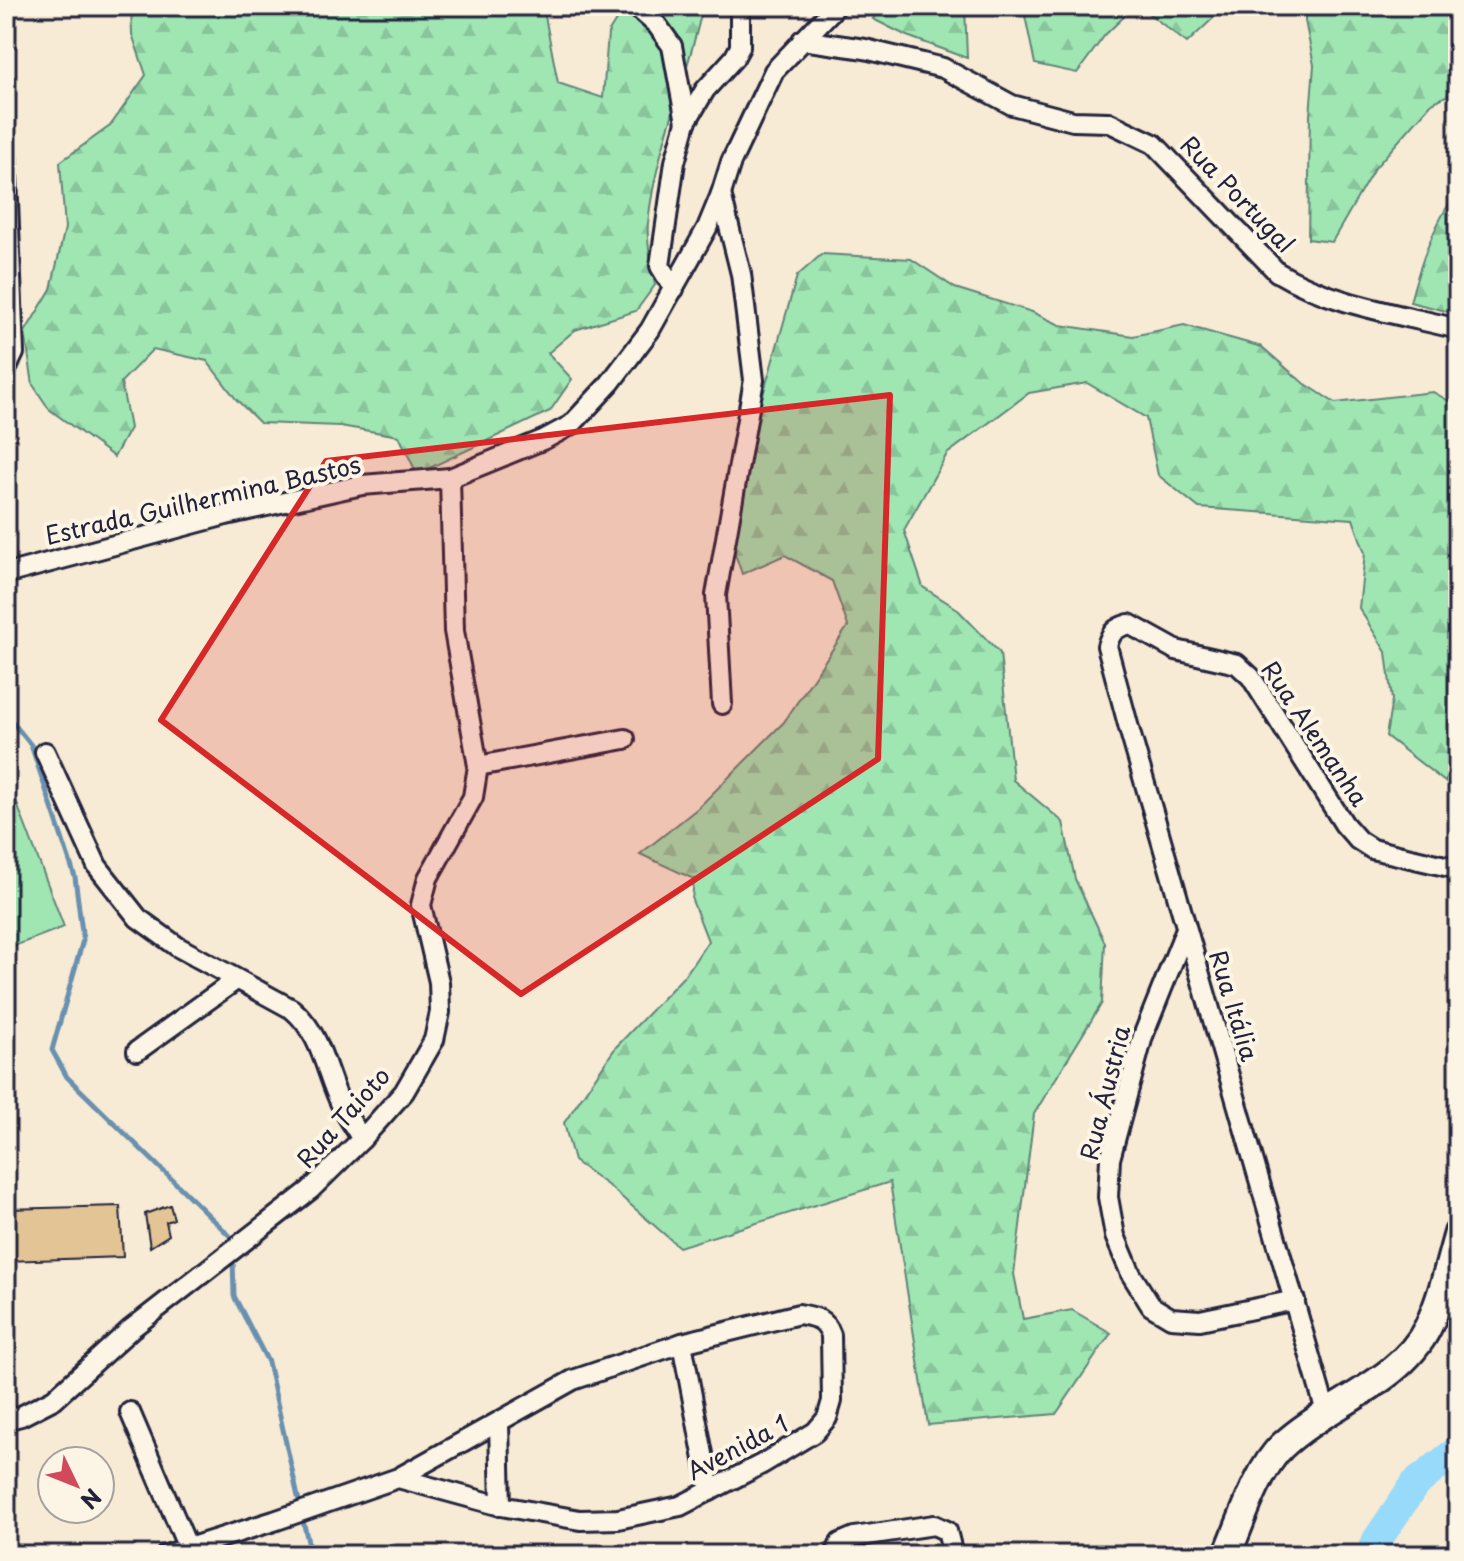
<svg xmlns="http://www.w3.org/2000/svg" width="1464" height="1561" font-family="'Playpen Sans',sans-serif">
  <style>
    .forest { fill: url(#forest-firs); stroke: #608477; stroke-width: 2 }
    .green { fill: #9fe6b3; stroke: #608477; stroke-width: 2 }
    .lines { fill: none; stroke-linecap: round; stroke-linejoin: round }
    .stream { stroke: #6990ae; stroke-width: 5 }
    .river { stroke: #98dafa; stroke-width: 30 }
    .building { fill: #e2c495; stroke: #22223b; stroke-width: 2 }
    .street-casing { stroke: #22223b; stroke-width: 24 }
    .secondary-casing { stroke: #22223b; stroke-width: 32 }
    .street { stroke: #fcf5e5; stroke-width: 18 }
    .secondary { stroke: #fcf5e5; stroke-width: 26 }
    .marked { fill: #d62828; fill-opacity: 0.2; stroke: #d62828; stroke-width: 6; stroke-linejoin: round }
    .labels { text-anchor: middle; stroke-width: 8; stroke-linejoin: round; paint-order: stroke }
    .street-label { font-size: 24px; fill: #22223b; stroke: #fcf5e5 }
  </style>
  <defs>
    <pattern id="forest-firs" width="22" height="20" patternUnits="userSpaceOnUse" patternTransform="scale(2)"><rect width="22" height="20" fill="#9fe6b3"/><path d="M5 1l3.5 6h-7zM16 11l3.5 6h-7z" fill="#89c59b"/></pattern>
  </defs>
  <rect width="100%" height="100%" fill="#f7ebd5"/>
  <filter id="ink" filterUnits="userSpaceOnUse"><feTurbulence type="fractalNoise" baseFrequency=".0125" numOctaves="2"/><feDisplacementMap in="SourceGraphic" scale="16" xChannelSelector="R" yChannelSelector="G"/><feConvolveMatrix kernelMatrix="1 2 1 2 8 2 1 2 1" color-interpolation-filters="sRGB"/></filter>
  <g filter="url(#ink)">
    <!-- forest -->
    <g class="forest">
      <path d="M131,6h412l15,77 45,15 5,-65 17,-27h78c-16,73 -47,142 -55,217 -2,20 4,43 7,62l-19,26 -61,19 -27,23 24,26 -22,32 -133,63 -18,-38 -59,-10 -80,-3 -24,-24 -29,-38 -54,-12 -32,33 9,46 -16,29 -65,-48 -16,-24 -8,-53 26,-43 14,-61 -5,-66 50,-36 36,-51 -14,-41z"/>
      <path d="M879,6h86l2,52 -60,-22 -34,-17z"/>
      <path d="M1023,6h112l-30,29 -28,38 -42,-9z"/>
      <path d="M1139,6h87l-39,37z"/>
      <path d="M1305,6h153v84l-26,13 -58,66 -42,73 -24,-3 2,-124 4,-50 -9,-44z"/>
      <path d="M1458,191v123l-48,-12c10,-38 24,-80 48,-111z"/>
      <path d="M822,254l89,5 44,29 77,24 28,13 73,11 51,-11 78,22 39,34 34,22 98,-11 25,14v354l-13,22 -59,-46 6,-36 -6,-48 -27,-44 6,-55 -12,-34 -154,-11 -41,-33 -12,-57 -59,-35 -58,10 -82,61 -43,76 19,57 33,21 44,45 13,127 50,42 12,57 30,64 -3,60 -68,111 -20,160 9,45 49,-9 39,23 -55,81 -128,11 -38,-243 -211,65 -69,-60 -36,-26 -10,-38 52,-76 70,-73 22,-33 -16,-41 2,-21 -54,-25 58,-46 86,-86 64,-96 -16,-45 -47,-26 -43,19 -13,-38 21,-96 47,-164z"/>
    </g>
    <!-- green -->
    <path class="green" d="M6,775l58,152 -58,22z"/>
    <g class="lines">
      <!-- stream -->
      <g class="stream">
        <path d="M6,714l25,31 44,132 8,63 -31,110 15,27 166,162v3"/>
        <path d="M233,1256l1,40 34,66 32,144"/>
        <path d="M302,1516l9,39"/>
      </g>
      <!-- river -->
      <path class="river" d="M1371,1555l6,-15 38,-56 43,-34"/>
    </g>
    <!-- building -->
    <g class="building">
      <path d="M170,1205l4,14 -8,3 3,13 -19,12 -5,-33z"/>
      <path d="M120,1206l3,51 -117,4v-52z"/>
    </g>
    <g class="lines">
      <defs>
        <g id="street">
          <path d="M635,6l22,19 15,21 14,76"/>
          <path d="M802,40l63,9 78,19 69,37 61,16 35,1 46,22 123,128c53,32 121,42 181,57"/>
          <path d="M6,151l8,202 -8,17"/>
          <path d="M721,194l20,80 13,106 -38,215 6,109"/>
          <path d="M674,289l-14,-23 15,-104 11,-40 19,-32 29,-32 6,-11v-41"/>
          <path d="M6,574l220,-59 136,-30 88,-7 95,-39 26,-14 39,-42 40,-53 57,-102 14,-34 10,-32 43,-91 62,-65"/>
          <path d="M45,752l52,114 41,52 40,29 114,62c29,25 32,57 47,91 6,14 15,26 23,39"/>
          <path d="M478,766l147,-27"/>
          <path d="M1185,931l-42,105 -33,123 -2,38 7,39 16,38 20,32 20,12 29,2 95,-20"/>
          <path d="M137,1051l99,-71"/>
          <path d="M682,1343l28,148"/>
          <path d="M130,1412l61,143"/>
          <path d="M1326,1412l-196,-680 -23,-86c4,-14 8,-18 22,-22l47,26 61,14 14,13 93,147 14,16 14,9 86,20"/>
          <path d="M6,1420l15,-4 33,-17 77,-70 179,-139 52,-51 42,-47 30,-52 6,-28 -1,-30 -18,-77 7,-27 45,-81 5,-31 -24,-135 -4,-153"/>
          <path d="M499,1423l2,83"/>
          <path d="M166,1555l108,-34 124,-43 175,-98 109,-37 117,-29c16,3 26,4 32,21l1,66 -5,17 -12,14 -53,32 -82,42 -62,13 -38,1 -79,-14 -103,-28"/>
          <path d="M835,1555l5,-12 14,-6 80,-12 13,6 6,24"/>
        </g>
        <path id="secondary" d="M1227,1555c14,-32 30,-85 55,-109 44,-42 118,-62 146,-119 14,-29 21,-63 30,-94"/>
      </defs>
      <!-- street casing -->
      <use href="#street" class="street-casing"/>
      <!-- secondary casing -->
      <use href="#secondary" class="secondary-casing"/>
      <!-- street -->
      <use href="#street" class="street"/>
      <!-- secondary -->
      <use href="#secondary" class="secondary"/>
    </g>
  </g>
  <!-- marked area -->
  <path class="marked" d="M890,395l-12,364 -357,235 -360,-274 165,-259z"/>
  <g class="labels">
    <!-- street labels -->
    <g class="street-label">
      <text transform="translate(1237 195) rotate(46)" y="8">Rua Portugal</text>
      <text transform="translate(203 501) rotate(-13)" y="8">Estrada Guilhermina Bastos</text>
      <text transform="translate(1314 734) rotate(56)" y="8">Rua Alemanha</text>
      <text transform="translate(1233 1006) rotate(73)" y="8">Rua Itália</text>
      <text transform="translate(1106 1093) rotate(-76)" y="8">Rua Áustria</text>
      <text transform="translate(344 1118) rotate(-48)" y="8">Rua Taioto</text>
      <text transform="translate(738 1448) rotate(-28)" y="8">Avenida 1</text>
    </g>
  </g>
  <!-- margin -->
  <rect width="1464" height="1561" fill="none" stroke="#fcf5e5" stroke-width="32"/>
  <rect x="16" y="16" width="1432" height="1529" fill="none" stroke="#22223b" stroke-width="3" filter="url(#ink)"/>
  <!-- north arrow -->
  <g transform="translate(76 1485) rotate(133)"><circle r="38" fill="#fcf5e5" stroke="#a5a1a1" stroke-width="2"/>
  <path d="M0-6L14 30L0 20L-14 30Z" fill="#d1495b"/>
  <text y="-12" font-size="22" font-weight="bold" text-anchor="middle" fill="#22223b">N</text>
  </g>
</svg>
